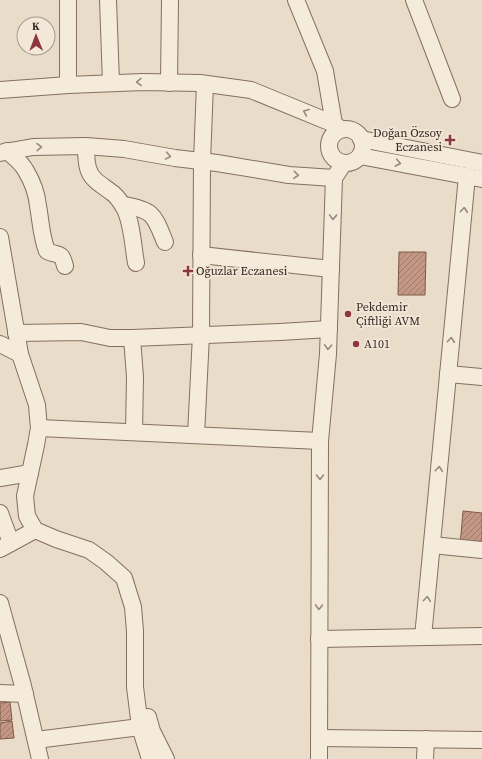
<svg xmlns="http://www.w3.org/2000/svg" width="482" height="759" font-family="'Source Serif 4',serif">
  <style>
    .building { fill: url(#building-hatch); stroke: #805848 }
    .lines { fill: none; stroke-linecap: round; stroke-linejoin: round }
    .minor-casing { stroke: #846f60; stroke-width: 18 }
    .minor { stroke: #f5ebdb; stroke-width: 16 }
    .oneway { stroke: #968a7e }
    .poi-dot { fill: #8c3740; stroke: #f2e7d8; stroke-width: 1.5 }
    .labels { text-anchor: middle; stroke-width: 3.5; stroke-linejoin: round; paint-order: stroke }
    .poi-label { font-size: 12px; fill: #362921; stroke: #f2e7d8; text-anchor: start }
  </style>
  <defs>
    <pattern id="building-hatch" width="6" height="6" patternUnits="userSpaceOnUse"><rect width="6" height="6" fill="#c39783"/><path d="M-1 1l2-2M0 6l6-6M5 7l2-2" fill="none" stroke="#9f7b6b"/></pattern>
  </defs>
  <rect width="100%" height="100%" fill="#e9dcc9"/>
  <!-- building -->
  <g class="building">
    <path d="M399,252h27l-1,43h-27z"/>
    <path d="M463,511l19,2v35l-22,-2z"/>
    <path d="M10,702l2,18 -12,1v-18z"/>
    <path d="M12,721l2,17 -14,1v-16z"/>
  </g>
  <g class="lines">
    <defs>
      <g id="minor">
        <path d="M108,0l3,83"/>
        <path d="M296,0l29,71 9,53"/>
        <path d="M414,0l38,99"/>
        <path d="M169,83l1,-83"/>
        <path d="M68,85v-85"/>
        <path d="M0,90l68,-5 75,-3 57,1 51,7 83,34 7,5"/>
        <circle cx="346" cy="146" r="17"/>
        <path d="M361,139l121,24"/>
        <path d="M86,146c0,7 0,15 2,22 3,12 14,17 23,24 5,3 9,9 12,14 9,13 10,41 13,57"/>
        <path d="M7,151c7,6 15,12 19,20 6,10 11,24 12,35 3,16 3,30 9,45 12,6 14,-1 18,15"/>
        <path d="M0,153l33,-6 53,-1 38,3 51,9 42,5 72,12 45,3"/>
        <path d="M360,156l122,23"/>
        <path d="M123,205c31,5 31,10 42,37"/>
        <path d="M0,237l20,117 17,51 1,12 1,11 -3,17 -11,51 2,20 8,14 21,9 33,11 17,12 18,16 9,29 2,24v56l5,40 10,32"/>
        <path d="M201,255l130,14"/>
        <path d="M16,333l65,-1 29,6h22l148,-6 49,-3"/>
        <path d="M132,338l3,39 -1,55"/>
        <path d="M0,344l20,10"/>
        <path d="M448,374l34,3"/>
        <path d="M39,428l281,13"/>
        <path d="M196,435l5,-100 1,-174 3,-77"/>
        <path d="M0,478l30,-5"/>
        <path d="M0,513l11,30"/>
        <path d="M432,545l50,5"/>
        <path d="M0,549l35,-19"/>
        <path d="M0,603l23,83 17,73"/>
        <path d="M423,637l44,-461"/>
        <path d="M319,639l163,-3"/>
        <path d="M0,693l25,1"/>
        <path d="M148,717l4,14 14,28"/>
        <path d="M319,738l163,2"/>
        <path d="M36,740l104,-13"/>
        <path d="M319,759l1,-318 8,-87 6,-176 10,-15"/>
        <path d="M425,759l1,-20"/>
      </g>
    </defs>
    <!-- minor casing -->
    <use href="#minor" class="minor-casing"/>
    <!-- minor -->
    <use href="#minor" class="minor"/>
  </g>
  <!-- one-way arrows -->
  <defs><path id="oneway-chevron" d="M-2-3.5L2.5 0L-2 3.5" fill="none" stroke-width="1.6" stroke-linecap="round" stroke-linejoin="round"/></defs>
  <g class="oneway">
    <use href="#oneway-chevron" transform="translate(139 82) rotate(179)"/>
    <use href="#oneway-chevron" transform="translate(306 112) rotate(-157)"/>
    <use href="#oneway-chevron" transform="translate(39 147) rotate(-2)"/>
    <use href="#oneway-chevron" transform="translate(168 156) rotate(10)"/>
    <use href="#oneway-chevron" transform="translate(398 163) rotate(11)"/>
    <use href="#oneway-chevron" transform="translate(296 175) rotate(5)"/>
    <use href="#oneway-chevron" transform="translate(464 210) rotate(-85)"/>
    <use href="#oneway-chevron" transform="translate(333 217) rotate(92)"/>
    <use href="#oneway-chevron" transform="translate(451 340) rotate(-85)"/>
    <use href="#oneway-chevron" transform="translate(328 347) rotate(93)"/>
    <use href="#oneway-chevron" transform="translate(439 469) rotate(-85)"/>
    <use href="#oneway-chevron" transform="translate(320 477) rotate(90)"/>
    <use href="#oneway-chevron" transform="translate(427 599) rotate(-85)"/>
    <use href="#oneway-chevron" transform="translate(319 607) rotate(91)"/>
  </g>
  <!-- markers -->
  <g class="poi-dot">
    <path d="M448 134h4v4h4v4h-4v4h-4v-4h-4v-4h4z"/>
    <path d="M186 265h4v4h4v4h-4v4h-4v-4h-4v-4h4z"/>
    <circle cx="348" cy="314" r="4"/>
    <circle cx="356" cy="344" r="4"/>
  </g>
  <g class="labels">
    <!-- poi labels -->
    <g class="poi-label">
      <text x="442" y="137" text-anchor="end">Doğan Özsoy<tspan x="442" dy="14">Eczanesi</tspan></text>
      <text x="196" y="275">Oğuzlar Eczanesi</text>
      <text x="356" y="311">Pekdemir<tspan x="356" dy="14">Çiftliği AVM</tspan></text>
      <text x="364" y="348">A101</text>
    </g>
  </g>
  <!-- north arrow -->
  <g transform="translate(36 36) rotate(359)"><circle r="19" fill="#f2e7d8" stroke="#a79b8f"/>
  <path d="M0-3L7 15L0 10L-7 15Z" fill="#8c3740"/>
  <text y="-6" font-size="11" font-weight="bold" text-anchor="middle" fill="#362921">K</text>
  </g>
</svg>
